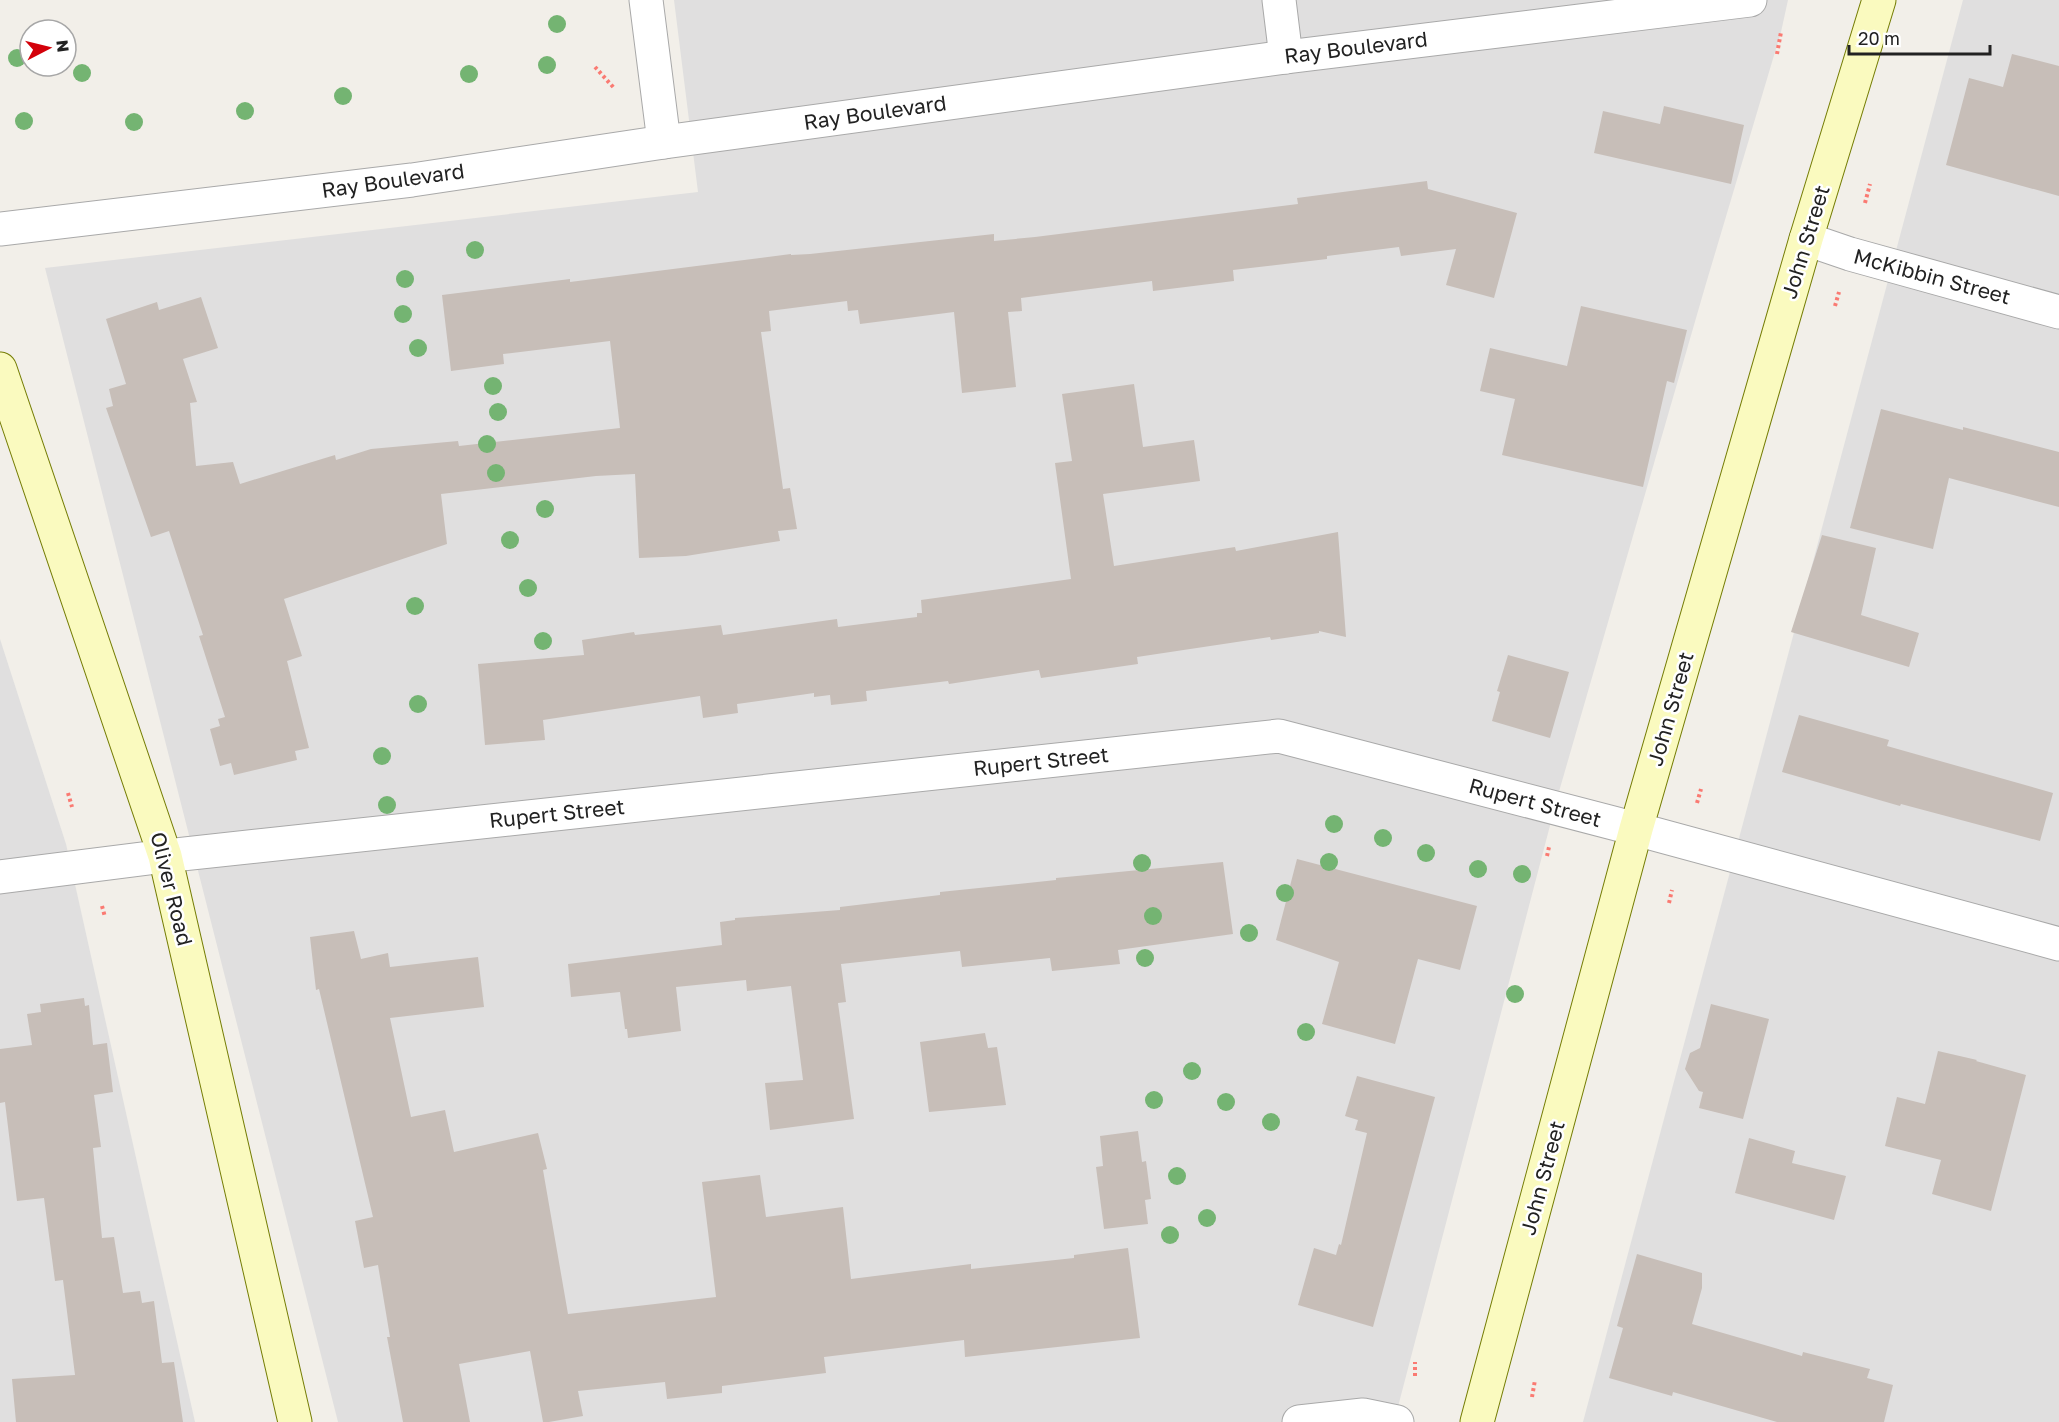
<svg xmlns="http://www.w3.org/2000/svg" width="2059" height="1422" font-family="'Golos Text',sans-serif">
  <style>
    .residential { fill: #e0dfdf }
    .building { fill: #c7beb8 }
    .lines { fill: none; stroke-linecap: round; stroke-linejoin: round }
    .street-casing { stroke: #a9a9a9; stroke-width: 35 }
    .secondary-casing { stroke: #757d05; stroke-width: 35 }
    .path { stroke: #fa7a72; stroke-width: 4; stroke-dasharray: 3 3; stroke-linecap: butt }
    .street { stroke: #fff; stroke-width: 33 }
    .secondary { stroke: #fafabf; stroke-width: 33 }
    .tree { fill: #74b472 }
    .labels { text-anchor: middle; stroke-width: 5; stroke-linejoin: round; paint-order: stroke }
    .street-label { font-size: 21px; fill: #222; stroke: #fff }
  </style>
  <rect width="100%" height="100%" fill="#f2efe9"/>
  <!-- residential -->
  <g class="residential">
    <path d="M674,0h1114l-7,32 -76,255 -147,508 -164,627h-1056l-293,-1154 653,-76z"/>
    <path d="M1963,0h96v1422h-476z"/>
    <path d="M0,639l66,205 129,578h-195z"/>
  </g>
  <!-- building -->
  <g class="building">
    <path d="M2012,54l47,12v130l-113,-31 23,-87 34,9z"/>
    <path d="M1664,106l80,19 -13,59 -137,-31 9,-42 57,13z"/>
    <path d="M1427,181l1,8 89,24 -23,85 -48,-13 10,-36 -55,7 -2,-9 -72,9v3l-94,11 1,11 -81,10 -1,-10 -131,17 1,13 -14,1 8,75 -54,6 -8,-81 -94,12 -2,-14 -10,1 -1,-10 -78,10 2,20 -10,1 22,157 7,-1 7,41 -19,2 2,10 -94,15 -47,2 -4,-84 -39,2 -155,18 6,50 -163,55 18,57 -15,5 22,87 -14,3 2,9 -63,15 -3,-12 -11,3 -10,-37 10,-3 -2,-7 7,-2 -26,-81 4,-1 -34,-104 -18,6 -45,-129 7,-2 -4,-17 17,-5 -20,-65 51,-17 2,8 42,-13 17,51 -35,11 14,43 -7,1 6,63 37,-4 7,22 95,-29 1,5 35,-11 87,-8 1,5 161,-18 -10,-87 -107,13 1,10 -53,7 -9,-76 128,-16v3l221,-28v1l19,-1 184,-20v7l41,-4 263,-33 -1,-6z"/>
    <path d="M1581,306l106,24 -13,53 -7,-2 -24,106 -141,-32 13,-56 -35,-8 10,-43 77,18z"/>
    <path d="M1134,384l9,63 51,-7 6,41 -97,13 11,72 121,-19 1,4 102,-19 8,105 -27,-6v2l-48,7 -1,-3 -133,20 1,7 -97,14 -2,-8 -90,14 -1,-3 -82,10 1,10 -36,4 -1,-10 -16,2v-4l-77,11 1,9 -35,5 -3,-22 -157,24 2,20 -60,5 -7,-81 106,-9 -2,-15 52,-8 1,3 86,-10 2,10 114,-16 1,8 79,-10v-4h5l-1,-13 150,-21 -16,-116 17,-2 -10,-67z"/>
    <path d="M1881,409l82,21v-3l96,25v55l-110,-29 -16,71 -83,-21z"/>
    <path d="M1822,535l54,13 -15,67 58,18 -10,34 -118,-35z"/>
    <path d="M1508,655l61,17 -19,66 -58,-17 8,-29 -3,-1z"/>
    <path d="M1799,715l90,25 -2,6 166,47 -13,48 -139,-37 -1,2 -118,-34z"/>
    <path d="M1297,859l180,47 -17,64 -42,-11 -23,85 -73,-20 17,-62 -63,-22z"/>
    <path d="M1223,862l10,72 -115,16 2,14 -68,7 -2,-13 -88,9 -2,-16 -119,13 5,38 -8,1 16,116 -84,11 -5,-47 38,-3 -12,-94 -44,5 -1,-11 -70,7 5,44 -53,7 -1,-9h-2l-5,-37 -49,5 -3,-33 154,-19 -2,-23 15,-2v-2l105,-8v-3l100,-12v-3l116,-12v-2z"/>
    <path d="M354,931l7,28 27,-6 2,14 88,-10 6,50 -94,11 21,99 34,-7 9,42 84,-19 9,36 -4,1 25,144 148,-17 -14,-115 58,-7 6,42 77,-10 8,72 120,-15v5l103,-11v-3l54,-7 12,90 -175,19 -1,-17 -140,17 2,16 -104,13v7l-55,6 -2,-17 -87,9 5,25 -34,6h-6l-13,-71 -71,13 11,58h-67l-16,-85h3l-12,-72 -14,3 -9,-47 18,-4 -54,-228 -3,1 -6,-53z"/>
    <path d="M84,998l1,8 4,-1 4,40 14,-2 6,49 -19,3 7,52 -8,1 9,90 12,-1 9,56 17,-2 2,12 12,-2 8,62 12,-1 9,60h-167l-4,-43 63,-4 -12,-95 -8,1 -11,-83 -27,3 -12,-99 -5,1v-54l32,-4 -5,-31 14,-2 -1,-8z"/>
    <path d="M1711,1004l58,15 -26,100 -44,-11 4,-16 -4,-1 -14,-22 5,-16 10,-5z"/>
    <path d="M985,1033l3,15 9,-1 9,58 -77,7 -9,-70z"/>
    <path d="M1938,1051l39,9 -1,1 50,14 -35,136 -59,-17 9,-34 -56,-14 12,-49 28,7z"/>
    <path d="M1357,1076l78,21 -62,230 -75,-22 16,-57 22,7 3,-11 2,1 26,-112 -12,-3 3,-10 -13,-4z"/>
    <path d="M1138,1131l4,31 4,-1 5,38 -6,1 3,24 -44,5 -8,-62 7,-1 -3,-30z"/>
    <path d="M1749,1138l46,13 -3,12 54,13 -12,44 -99,-27z"/>
    <path d="M1637,1254l65,19v15l-10,36 110,32 1,-4 67,17 -3,9 26,7 -9,37h-107l-104,-30 -1,4 -63,-18 14,-50 -6,-2z"/>
  </g>
  <g class="lines">
    <defs>
      <g id="street">
        <path d="M646,0l18,142"/>
        <path d="M1279,0l7,57"/>
        <path d="M0,229l412,-49 252,-38 622,-85 464,-57"/>
        <path d="M1806,239l44,15 209,58"/>
        <path d="M0,877l165,-21 1114,-120 357,93 423,115"/>
        <path d="M1299,1422l64,-7 34,7"/>
      </g>
      <g id="secondary">
        <path d="M0,369l165,487 130,566"/>
        <path d="M1477,1422l159,-593 170,-590 73,-239"/>
      </g>
    </defs>
    <!-- street casing -->
    <use href="#street" class="street-casing"/>
    <!-- secondary casing -->
    <use href="#secondary" class="secondary-casing"/>
    <!-- path -->
    <g class="path">
      <path d="M1777,54l4,-22"/>
      <path d="M595,67l20,22"/>
      <path d="M1865,203l5,-19"/>
      <path d="M1835,306l4,-14"/>
      <path d="M68,793l4,14"/>
      <path d="M1697,803l4,-14"/>
      <path d="M1547,856l2,-9"/>
      <path d="M1669,903l3,-13"/>
      <path d="M102,906l3,11"/>
      <path d="M1415,1376v-14"/>
      <path d="M1532,1397l3,-17"/>
    </g>
    <!-- street -->
    <use href="#street" class="street"/>
    <!-- secondary -->
    <use href="#secondary" class="secondary"/>
  </g>
  <!-- trees -->
  <g class="tree">
    <circle cx="557" cy="24" r="9"/>
    <circle cx="17" cy="58" r="9"/>
    <circle cx="547" cy="65" r="9"/>
    <circle cx="82" cy="73" r="9"/>
    <circle cx="469" cy="74" r="9"/>
    <circle cx="343" cy="96" r="9"/>
    <circle cx="245" cy="111" r="9"/>
    <circle cx="24" cy="121" r="9"/>
    <circle cx="134" cy="122" r="9"/>
    <circle cx="475" cy="250" r="9"/>
    <circle cx="405" cy="279" r="9"/>
    <circle cx="403" cy="314" r="9"/>
    <circle cx="418" cy="348" r="9"/>
    <circle cx="493" cy="386" r="9"/>
    <circle cx="498" cy="412" r="9"/>
    <circle cx="487" cy="444" r="9"/>
    <circle cx="496" cy="473" r="9"/>
    <circle cx="545" cy="509" r="9"/>
    <circle cx="510" cy="540" r="9"/>
    <circle cx="528" cy="588" r="9"/>
    <circle cx="415" cy="606" r="9"/>
    <circle cx="543" cy="641" r="9"/>
    <circle cx="418" cy="704" r="9"/>
    <circle cx="382" cy="756" r="9"/>
    <circle cx="387" cy="805" r="9"/>
    <circle cx="1334" cy="824" r="9"/>
    <circle cx="1383" cy="838" r="9"/>
    <circle cx="1426" cy="853" r="9"/>
    <circle cx="1329" cy="862" r="9"/>
    <circle cx="1142" cy="863" r="9"/>
    <circle cx="1478" cy="869" r="9"/>
    <circle cx="1522" cy="874" r="9"/>
    <circle cx="1285" cy="893" r="9"/>
    <circle cx="1153" cy="916" r="9"/>
    <circle cx="1249" cy="933" r="9"/>
    <circle cx="1145" cy="958" r="9"/>
    <circle cx="1515" cy="994" r="9"/>
    <circle cx="1306" cy="1032" r="9"/>
    <circle cx="1192" cy="1071" r="9"/>
    <circle cx="1154" cy="1100" r="9"/>
    <circle cx="1226" cy="1102" r="9"/>
    <circle cx="1271" cy="1122" r="9"/>
    <circle cx="1177" cy="1176" r="9"/>
    <circle cx="1207" cy="1218" r="9"/>
    <circle cx="1170" cy="1235" r="9"/>
  </g>
  <g class="labels">
    <!-- street labels -->
    <g class="street-label">
      <text transform="translate(1356 48) rotate(-7)" y="7">Ray Boulevard</text>
      <text transform="translate(875 113) rotate(-8)" y="7">Ray Boulevard</text>
      <text transform="translate(393 181) rotate(-8)" y="7">Ray Boulevard</text>
      <text transform="translate(1806 242) rotate(-73)" y="7">John Street</text>
      <text transform="translate(1932 277) rotate(15)" y="7">McKibbin Street</text>
      <text transform="translate(1671 709) rotate(-74)" y="7">John Street</text>
      <text transform="translate(1041 762) rotate(-6)" y="7">Rupert Street</text>
      <text transform="translate(1535 803) rotate(15)" y="7">Rupert Street</text>
      <text transform="translate(557 814) rotate(-6)" y="7">Rupert Street</text>
      <text transform="translate(171 889) rotate(76)" y="7">Oliver Road</text>
      <text transform="translate(1543 1178) rotate(-75)" y="7">John Street</text>
    </g>
  </g>
  <!-- north arrow -->
  <g transform="translate(48 48) rotate(83)"><circle r="28" fill="#ffffff" stroke="#a7a7a7" stroke-width="1.5"/>
  <path d="M0-4.5L10 22L0 15L-10 22Z" fill="#d3010a"/>
  <text y="-9" font-size="16" font-weight="bold" text-anchor="middle" fill="#222222">N</text>
  </g>
  <!-- scale -->
  <path d="M1849 45v9h141v-9" fill="none" stroke="#222222" stroke-width="3"/>
  <text x="1858" y="45" font-size="18" fill="#222222" stroke="#ffffff" stroke-width="4.5" paint-order="stroke">20 m</text>
</svg>
